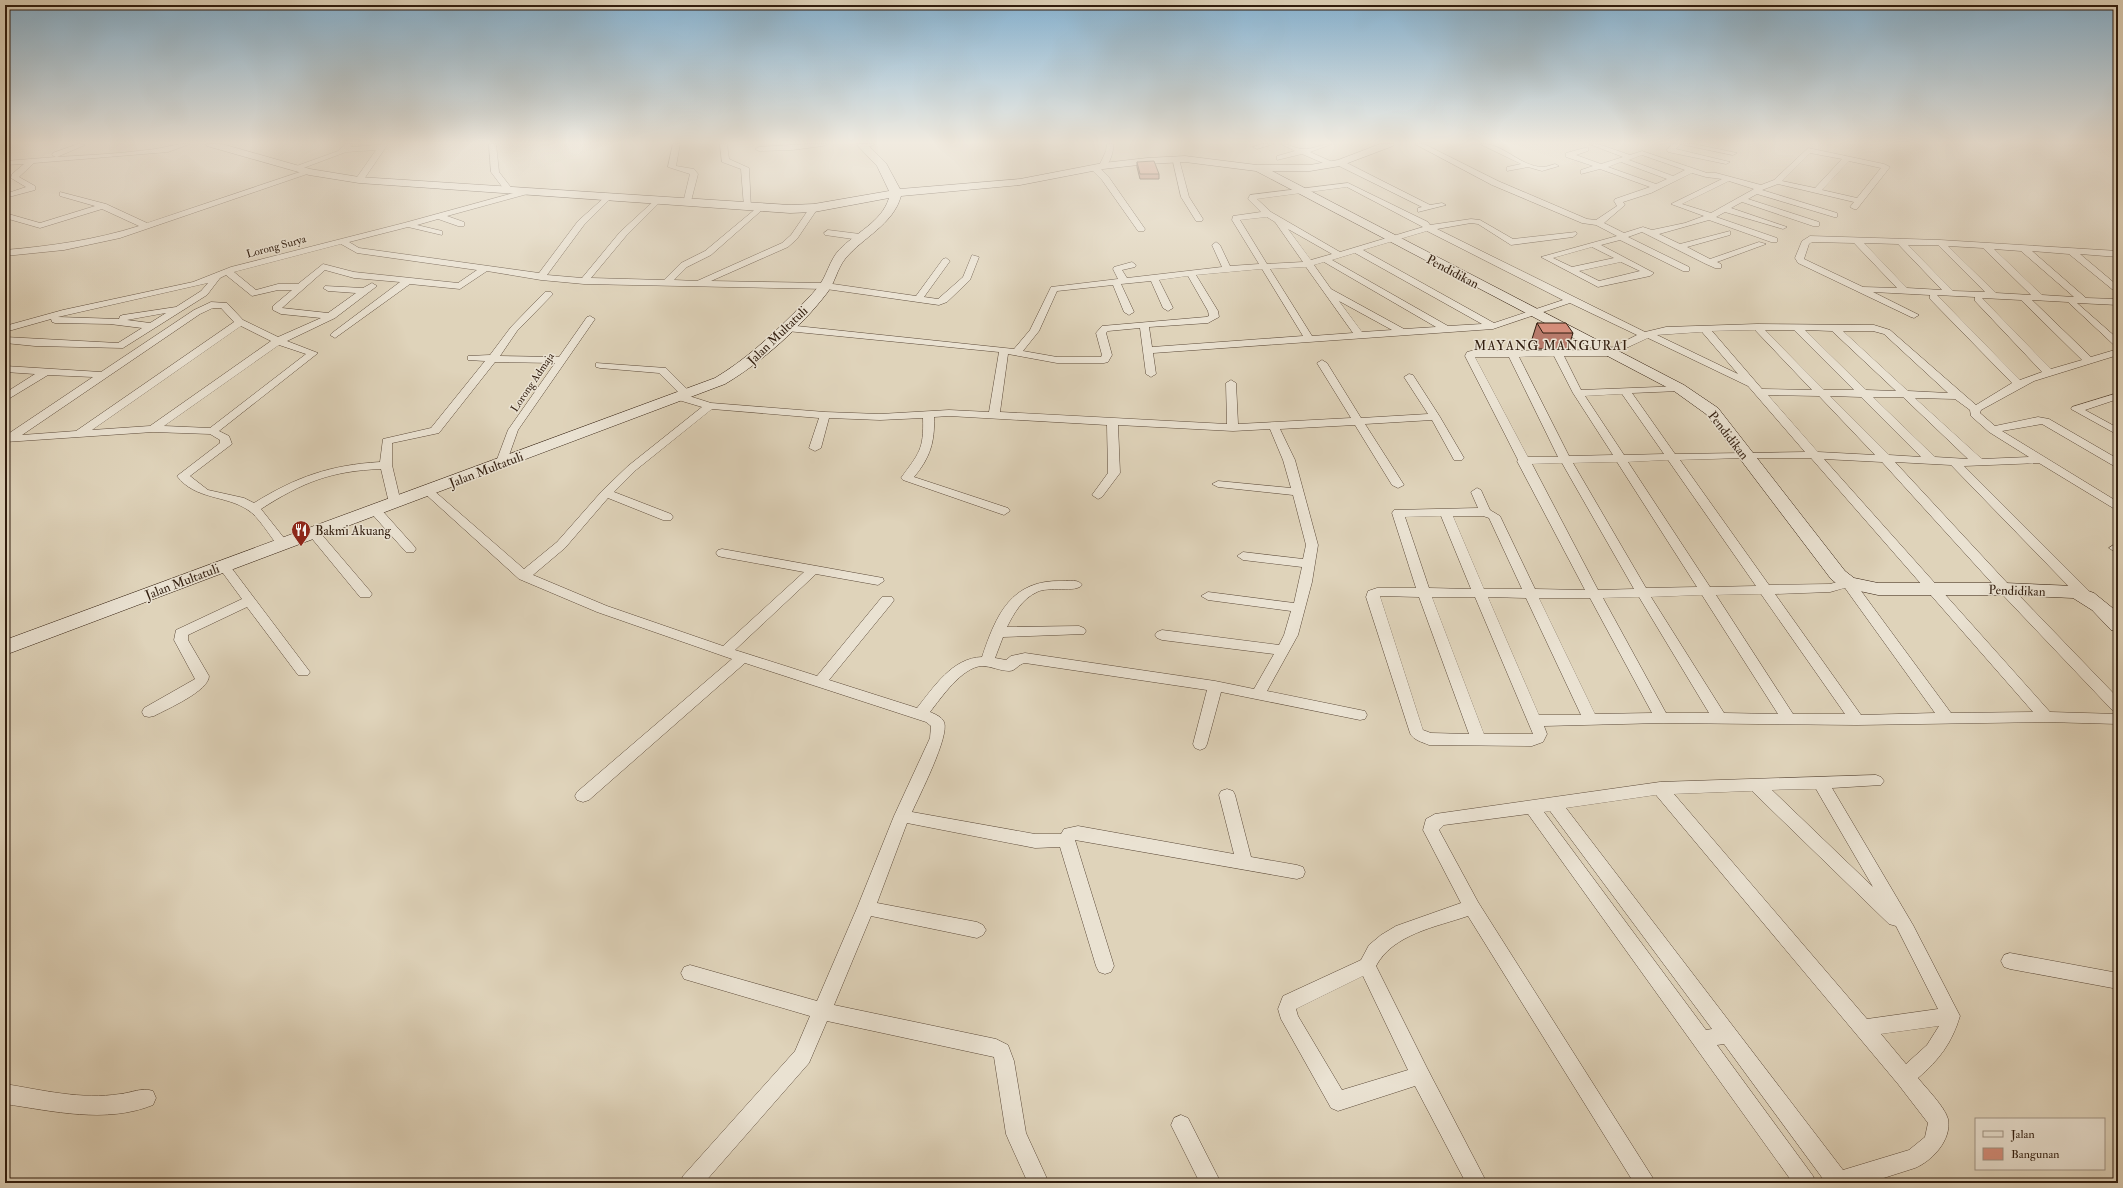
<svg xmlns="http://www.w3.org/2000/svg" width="2123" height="1188" font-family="'IM FELL Double Pica',serif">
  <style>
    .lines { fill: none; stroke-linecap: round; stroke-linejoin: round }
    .street-casing { stroke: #5c4a39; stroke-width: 1 }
    .secondary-casing { stroke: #311d0e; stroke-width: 1 }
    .street { fill: #eae2d2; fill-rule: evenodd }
    .secondary { fill: #eae2d2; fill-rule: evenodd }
    .wall { fill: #b77a6a; stroke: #311d0e }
    .building { fill: #d58e7b; stroke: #311d0e }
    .labels { text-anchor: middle; stroke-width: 3; stroke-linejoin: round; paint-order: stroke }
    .far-street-label { font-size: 11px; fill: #311d0e; stroke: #eae2d2 }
    .street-label { font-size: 13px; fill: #311d0e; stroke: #eae2d2 }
    .far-quarter-label { font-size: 13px; letter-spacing: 1px; fill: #311d0e; stroke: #eae2d2 }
    .poi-label { font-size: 13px; fill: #311d0e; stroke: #eae2d2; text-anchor: start }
  </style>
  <rect width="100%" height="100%" fill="#dfd3ba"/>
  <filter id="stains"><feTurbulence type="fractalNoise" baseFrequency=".005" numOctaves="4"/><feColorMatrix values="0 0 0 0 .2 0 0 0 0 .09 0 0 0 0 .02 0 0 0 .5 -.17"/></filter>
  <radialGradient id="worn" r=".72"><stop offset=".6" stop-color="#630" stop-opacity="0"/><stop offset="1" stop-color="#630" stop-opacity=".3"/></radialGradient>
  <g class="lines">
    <defs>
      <g id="street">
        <path d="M78,144l7,1 -28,12c30,-2 60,-3 90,-7 14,-1 29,-7 43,-6l-22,8 -134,11 -15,14 16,9v4l-30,8v-4l21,-7 -15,-9 1,-4 12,-10 -19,1v-4l51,-4 -4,-2 1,-2z"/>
        <path d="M346,144h7l-2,3 37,-3 -26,38 -7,-2 21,-30 -30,2 -48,18 -7,-2 47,-17z"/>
        <path d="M489,144h7l3,28 14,18 -1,2h-6l-15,-20z"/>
        <path d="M673,144h7l-4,22 18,3 4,5 -8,31 -7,-2 7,-29 -22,-7z"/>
        <path d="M720,144h7l2,15 20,9 2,41 -7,-2 -3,-38 -19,-7z"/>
        <path d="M808,144h19l-4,2 -31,4 -33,1 -4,-2 4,-2z"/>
        <path d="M859,144h16l-4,2 -12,1z"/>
        <path d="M1107,144h6c1,7 -3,21 -10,24l-4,-2 7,-15z"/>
        <path d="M1262,144h12l-17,5 -4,-2z"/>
        <path d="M1281,144c9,0 15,5 22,5 8,1 19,-5 29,-5l-22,8 27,12 -7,2 -28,-12 -25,6v-4l18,-5z"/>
        <path d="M1415,144h9l74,37 89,38 9,1 21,-14 -3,-5 1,-2 35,-12 -50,-18 -19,5v-4l12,-4 -27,-9v-4l22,-6v4l-12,4 25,9 22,-7 -34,-13h9l32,11 12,-4 65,22h9l45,12 13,-5 34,-32 76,16 6,3 -33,42h-3l-4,-2 4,-5 -76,-18 -16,6 75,23v4h-3l-77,-23 -9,5 71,23v4h-6l-71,-24 -11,6 56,19 -4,2 -58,-17 -9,5 61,21v4h-6l-62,-22 -50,14 21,10 50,-13v4l-43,12 23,12 49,-17 7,2 -49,18 4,2v4h-6l-9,-4 -64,-32 -14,5 61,30v4h-6l-63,-31 -19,5 53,28 -4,3 -52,11 -57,-30 76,-21 -21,-11 -14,-2 -90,-38zM1810,153l32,6 -27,29 -33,-7zM1642,155l43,15 -12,6 -44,-16zM1849,161l32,7 -24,30 -35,-8zM1621,162l46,17 -11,5 -48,-17zM1692,173l14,4 16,2 -51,25 33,12 -19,7 -33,7 -9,-3 -19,6 -20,-10 21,-18 -2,-3 28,-9zM1729,181l25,8 -43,24 -29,-9zM1592,247l22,11 -42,9 -19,-9zM1621,262l19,9 -41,10 -20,-10z"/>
        <path d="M1480,144c23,-2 40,23 63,23 3,0 8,-2 12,-3l4,2 -17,5 -14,-4 -21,4v-4l14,-3z"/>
        <path d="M1672,144h8l-4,5 54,13 -4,2 -58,-12 -1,-2z"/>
        <path d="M1680,144h14l43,9 -4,2z"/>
        <path d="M1172,157l7,2 10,38 14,22 -1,2h-6l-15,-24z"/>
        <path d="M1337,161h6l87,44 12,-2 4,2 -28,7v-4l4,-1 -85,-42z"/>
        <path d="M1092,166h6l10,10 37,53 -1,2h-6l-36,-51 -10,-10z"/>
        <path d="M306,170l7,2 -193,66 -56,12 -59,6v-6c46,-4 90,-10 134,-24l-37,-17 -62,19 -35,-10v-5l35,10 55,-17 -35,-10v-4l46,12 41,19z"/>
        <path d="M1348,183l80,39 2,3 41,-6 9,1 33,19 63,-7 1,2 -4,3 -62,8 -33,-21 -7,-1 -34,6 208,103 21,-5 91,-3 117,1 16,5 86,75 36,-22 -82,-84v-4l-57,-3 46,23 -5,3 -3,-1 -113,-54 -3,-5 7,-17 8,-5 130,4 178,11v6l-38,-3 38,32v8l-49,-40 -37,-3 54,47 32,1v6l-41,-2 41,36v8l-3,-1 -47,-44 -36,-2 59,57 27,-8v6l-84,26 -53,29 -1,3 15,13 43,-9 11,2 69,40v8l-4,-1 -72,-42 -40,7 116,71v9l-79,-48 -75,3 125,125 1,3 -1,3h-10l-128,-132 -56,-3 115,124 108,112v14l-5,-1 -113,-119 -118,-130 -58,-3 226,253 68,2v10l-72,-2 -189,3 -195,-2 -118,3 3,8 -4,8 -11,4 -103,-1c-7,-3 -16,-5 -19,-12l-44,-136 2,-6 9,-3h39l-24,-75 2,-3 84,-2 -7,-16 6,-4 4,2 9,20 10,6 35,73 50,1 -68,-129 1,-1 -53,-104 2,-4 4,-1 136,-1 30,-15 -67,-32 -77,26 -340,24 3,21 -5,3 -5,-3 -6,-46 -32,3 -2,2 6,22 -4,7 -4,1h-47l-49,-9 -8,58 227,12 -1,-41 5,-3 5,3 2,41 113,-6 -34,-55 5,-3 5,3 34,55 67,-4 -24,-37 5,-3 4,1 27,42 24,41 -2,2h-8l-22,-40 -67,4 39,61 -6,3 -6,-3 -37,-60 -75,4 15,31 23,85 -6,37 -14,53 -31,56 93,19 5,1 2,4 -2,4 -5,1 -139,-28 -14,52 -2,4 -5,2 -5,-2 -2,-4 14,-54 -182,-27c-7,1 -9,8 -16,8 -9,0 -18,-5 -27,-5 -20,1 -41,32 -52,46 5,2 12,5 14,10 6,14 -25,74 -32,90l123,22h26l3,-5 14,-3 156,28 -15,-59 2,-4 6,-2 6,2 2,4 16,62 46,8 6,2 2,5 -2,5 -6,2 -222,-39 39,126 -3,6 -6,2 -6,-2 -3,-6 -36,-119 -25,1 -128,-25 -30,80 100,19 6,3 3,5 -3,5 -6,3 -106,-22 -37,89 162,34 12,6 6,16 12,72 23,50h-21l-19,-42 -3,-7 -12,-77 -167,-36 -18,42 -105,120h-24l3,-7 112,-125 15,-35 -126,-37 -3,-6 3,-6 6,-2 127,36 40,-93 37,-92 36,-78 1,-12 -5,-4 -181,-59 -156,137 -6,2 -6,-2 -2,-4 2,-4 155,-133 -135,-47 -78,-33 -97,-88 2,-2h8l92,80 33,-27 45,-51 26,-25 74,-59 -27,-8 -1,-2 1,-2 5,-1 -21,-21 -59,-5 -4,-1v-4l70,5 24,24 1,2 -2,2 22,7 114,9 55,2 69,-4 40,2 10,-60 -212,-21 -5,-3 5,-3 227,24 16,-19 21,-43 67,-8 -5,-10 1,-2 18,-5 4,3 -1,2 -13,3 5,8 95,-11 -10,-22 4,-3 4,3 10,21 29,-2 -27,-44 1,-4 28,-4 -13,-13 2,-4zM1347,187l76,40 -83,25 -69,-40 -14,-13zM1267,217l8,5 28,40 -36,2 -27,-44zM1288,229l44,25 -21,6zM1427,231l136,69 -69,23 -131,-73zM1812,242l42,1 43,45 -34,-1 -59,-28 5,-15zM1864,243l34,1 44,46 -35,-2zM1908,245h30l47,47 -32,-1zM1948,246l35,2 48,47 -35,-2zM1994,249l27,2 53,46 -32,-2zM1355,253l127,71 -34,2 -116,-66zM1324,262l112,65 -32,2 -73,-40 -17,-24zM1306,267l47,66 -41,3 -42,-67zM1262,269l41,67 -151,11 -3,-20 59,-4 11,-6 -1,-6 -22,-36zM1188,276l20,35 1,5 -3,1 -104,9 -6,7 6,22 -1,2h-44l-34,-6 16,-20 18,-40 56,-6 11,27 5,3 5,-3 -13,-28 30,-3 12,27 5,3 5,-3 -14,-28zM1937,295l38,2v4l67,71 -22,8zM1982,298l39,2 61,60 -31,9zM1339,301l53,29 -30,2zM1755,330l57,60 -50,-1 -50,-58zM1765,330h29l60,60h-30zM1805,330l27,1 64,60 -30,-1zM1843,331h30l11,3 64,59 -40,-2zM1702,332l36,42 -81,-39zM1648,338l100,48 57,66 -130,2 -43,-61 47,-2 4,-1 1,-2 -1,-2 -102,4 -17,-34h45zM1554,356l19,37 40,62 -44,1 -50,-99zM1475,357h34l49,100h-30zM1622,394l42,60 -40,1 -39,-59zM1768,395l51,1 56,59 -57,-3zM1830,396l31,1 60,60 -32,-2zM1873,397h30l65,62 -33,-2zM1915,398l40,1 15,11 1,6 18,16 40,25 -47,2zM712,409l107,9 -10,30 6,3 6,-3 8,-30 51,2 43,-2c1,32 -4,35 -22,60l2,2 101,35 6,-4 -2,-3 -94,-31c16,-19 21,-35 20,-60l15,-1 158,9 1,48 -16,22 6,4 4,-2 18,-24 -2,-48 115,6 37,-2 13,31 8,28 -73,-7 -6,3 6,3 75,8 13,50 -3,14 -60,-7 -6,4 6,4 59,7 -8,36 -86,-11 -7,4 7,4 83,11 -7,24 -5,10 -117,-15 -5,2 -2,3 2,3 5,2 112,14 -20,35 -39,-8 -190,-28 -14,3 -5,4 -11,-2 8,-21 81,-3 2,-3 -2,-3 -5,-2 -72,1c7,-14 15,-28 30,-35 11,-6 40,1 45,-7 -3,-6 -13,-4 -19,-4 -52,-2 -67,34 -81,76 -30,1 -48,30 -65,51l-88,-28 63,-77 2,-3 -2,-3h-10l-65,79 -82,-26 81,-76 62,11 6,-4 -1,-3 -161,-29 -4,1 -2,3 2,3 4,1 82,15 -81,74 -116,-40 -74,-31 32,-27 43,-50 55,22h8l2,-3 -2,-3 -57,-22 22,-22zM1744,458h67l222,254 -82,1 -98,-133 -5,-1 -18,5 -61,1 -89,-125zM1668,460l88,126 -46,1 -82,-125zM1617,462l80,125 -51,1 -73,-125zM1562,463l72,126 -36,1 -66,-126zM1441,516l30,73 -42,-1 -24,-71zM1453,516h30l6,2 33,71h-38zM1845,588l90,125 -74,2 -86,-121 55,-2zM1761,594l84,120h-52l-77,-119zM1702,595l76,119 -54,-1 -73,-116zM1380,596l39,1 50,137 -38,-1 -8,-3zM1432,597h43l58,137h-49zM1488,597l38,1 55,117h-42zM1639,597l70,116h-43l-63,-115zM1539,598h51l62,115 -57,1z"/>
        <path d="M528,189h3v4l-84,23 17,6v4h-6l-20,-7 -21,6 25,6v4l-34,-8 -59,15 10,6 180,25 39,-52 29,-26h3v4l-26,26 -37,50 35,3 38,-46 37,-34 4,2 -1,2 -34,34 -35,42 73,2 17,-17 24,-12 54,-45h3v4l-51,45 -24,12 -13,13 23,1 85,-38 9,-8 20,-29h3l4,2 -21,31 -9,8 -77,34 115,2 90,13 27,-37 3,-1 4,3 -26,36 14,2 25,-22 9,-22 7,2 -9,23 -23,22 -8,3 -113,-16 -242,-5 -43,-4 -54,-9 -27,18 -50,-5 -75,54 -5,-3 2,-2 68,-51 -46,-4 -29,-8 -43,38 46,5 28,-20 -28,-2 -5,-3 2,-2 38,2 9,-5 5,3 -42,32 -48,23 31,12 -99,78 10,5 3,8 -42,32 18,14 36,8 10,5c42,-26 76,-38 126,-41l3,-23 48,-11 54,-67 -17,-1v-4l22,-1 21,-28 34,-35h6l2,2 -36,37 -17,25 59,1 28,-40 3,-1 5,3 -77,111 -12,34 -4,1 -6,-3 12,-32 47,-67 -60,-1 -56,71 -47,10v22l9,38 -2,3 -4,1 -6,-4 -8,-34c-50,2 -78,13 -120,40l27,34 -6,4 -4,-1c-8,-10 -20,-30 -30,-36 -22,-15 -53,-10 -71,-34l43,-33v-3l-10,-6 -57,-2 -148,10v-6l88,-59 -45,-2 -43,26v-8l30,-19 -30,-2v-6l96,6 93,-62 17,-8 16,1 16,17 35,17 43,-19 -40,-4 -8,-4v-4l19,-16h-14l-26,6 -26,-21 -6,3 -13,17 -84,53 -88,-2 -30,-3v-6l113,6 24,-15 -32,-4 -55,-1 -3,-1 -1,-3 -46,13v-6l58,-16 130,-28 38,-15 173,-44zM341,244l16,9 120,17 -19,13 -104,-11 -31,-8 -25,20h-20l-22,6 -22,-18zM208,283l-7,8 -25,16 -53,8 -3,1 -1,3 -61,-2zM213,308h8l13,14 -158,109 -54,4 178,-121zM166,313l-16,10 -23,-3zM241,326l30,15 -121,85 -58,4zM279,345l27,9 -96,74 -46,-2z"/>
        <path d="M828,230l32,4 4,3 -4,3 -35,-5 -1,-2z"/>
        <path d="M2118,393v6l-33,11 33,18v7l-47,-26 1,-2z"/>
        <path d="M375,506l4,1 35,39 2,3 -2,3h-8l-35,-39 -2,-3 2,-3z"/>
        <path d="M313,528l4,1 53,62 2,3 -2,3h-10l-51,-62 -2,-3z"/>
        <path d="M2115,544l3,1v9l-9,-6z"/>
        <path d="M223,561l4,1 83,110 -2,3h-10l-51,-68 -59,28v5l21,36c0,15 -42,33 -55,40l-5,1 -5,-1 -2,-4 2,-4 51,-29 -21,-39 2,-10 66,-31 -25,-34z"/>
        <path d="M1876,775l5,2 3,4 -3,4 -49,3 81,137 47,91c-8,27 -21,44 -42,62 8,10 27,29 30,41 4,21 -16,42 -33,49l-47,15h-42l-102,-139 -7,1 96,131 3,7h-23l-265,-369 -84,11 -5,5 39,72 178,281h-22l-166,-267c-32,11 -75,18 -92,50l51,102 60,115h-21l-51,-97 -77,25 -7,-3 -50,-89 -3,-10 5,-13 78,-36 8,-15 12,-10 15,-9 65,-23 -38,-73 3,-11 9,-5 225,-32zM1816,789l57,98 -101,-97zM1752,791l137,133 7,2 42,83 -71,10 -193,-225zM1656,795l242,289 30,39 -3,14 -16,13 -66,20 -277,-362zM1550,811l162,218 -6,1 -162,-218zM1363,976l45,94 -66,20 -44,-74 -2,-7zM1939,1026l-12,19 -21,19 -25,-30z"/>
        <path d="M2010,953l108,20v16l-108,-20 -6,-2 -3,-6 3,-6z"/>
        <path d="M5,1084c37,6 77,16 115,10 11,-1 22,-7 33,-3l3,7 -3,7c-47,19 -100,6 -148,-1z"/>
        <path d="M1181,1115l7,3 33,65h-21l-29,-58 3,-7z"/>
      </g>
      <path id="secondary" d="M206,144h16l88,25 49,8 431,28 24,-1 75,-13 -12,-25 -21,-22h11l19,19 14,26 120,-10 83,-16 44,-5 38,-2 72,9h53l28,-5 42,-16h14l-1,2 -53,20 -30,5h-38l412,214 34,23 127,163 9,7 24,5h127l69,3 20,7 21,17 3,3v19l-7,-2 -19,-20 -19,-12 -68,-3h-127l-37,-8 -10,-8 -125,-165 -32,-23 -418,-220 -71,-9 -38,2 -44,5 -83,16 -119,11c-8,29 -38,41 -56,63 -8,10 -10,24 -18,34 -26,34 -65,69 -102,91l-720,271v-15l710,-262c30,-18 55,-41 80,-66 7,-8 16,-16 23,-25 9,-11 11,-26 21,-37 16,-17 43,-28 50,-52l-75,14 -24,1 -431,-30 -50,-8 -102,-29z"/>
    </defs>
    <!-- street casing -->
    <use href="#street" class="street-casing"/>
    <!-- secondary casing -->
    <use href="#secondary" class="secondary-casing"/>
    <!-- street -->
    <use href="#street" class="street"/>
    <!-- secondary -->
    <use href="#secondary" class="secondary"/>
  </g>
  <!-- wall -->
  <g class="wall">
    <path d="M1137,162l22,12v5h-19l-3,-12z"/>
    <path d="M1537,323l36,10 -5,16h-30l-6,-10z"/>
  </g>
  <!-- building -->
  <g class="building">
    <path d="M1154,161l5,13h-19l-3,-12z"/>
    <path d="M1537,323h29l7,10h-30z"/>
  </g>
  <!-- sky -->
  <linearGradient id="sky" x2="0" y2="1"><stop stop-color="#87b5d5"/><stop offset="0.46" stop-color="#f1ebe0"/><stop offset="1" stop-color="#f1ebe0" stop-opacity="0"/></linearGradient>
  <rect width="2123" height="310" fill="url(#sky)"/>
  <!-- icons -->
  <defs>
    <symbol id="restaurant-pin" viewBox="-11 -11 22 30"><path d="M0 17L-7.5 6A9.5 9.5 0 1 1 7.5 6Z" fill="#8f2418" stroke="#eae2d2"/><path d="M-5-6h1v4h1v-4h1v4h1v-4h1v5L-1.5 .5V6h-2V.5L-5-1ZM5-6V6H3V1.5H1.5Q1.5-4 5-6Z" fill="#fff"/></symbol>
  </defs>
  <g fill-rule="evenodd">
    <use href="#restaurant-pin" x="290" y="519" width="22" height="30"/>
  </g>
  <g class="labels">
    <!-- far-street labels -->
    <g class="far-street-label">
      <text transform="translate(276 246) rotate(-15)" y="4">Lorong Surya</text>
      <text transform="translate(532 382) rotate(-56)" y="4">Lorong Admaja</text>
    </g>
    <!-- street labels -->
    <g class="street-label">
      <text transform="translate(1453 271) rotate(28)" y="5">Pendidikan</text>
      <text transform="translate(777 335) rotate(-44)" y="5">Jalan Multatuli</text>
      <text transform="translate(1729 435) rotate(52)" y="5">Pendidikan</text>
      <text transform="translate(486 469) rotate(-21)" y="5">Jalan Multatuli</text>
      <text transform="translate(182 581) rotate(-21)" y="5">Jalan Multatuli</text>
      <text transform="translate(2017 590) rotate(2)" y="5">Pendidikan</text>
    </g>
    <!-- far-quarter labels -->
    <g class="far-quarter-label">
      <text x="1551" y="350">MAYANG MANGURAI</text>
    </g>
    <!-- poi labels -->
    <g class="poi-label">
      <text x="315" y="535">Bakmi Akuang</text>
    </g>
  </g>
  <!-- margin -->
  <rect width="2123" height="1188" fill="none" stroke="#dfd3ba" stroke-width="20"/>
  <rect x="6" y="6" width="2111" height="1176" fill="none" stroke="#311d0e" stroke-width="2"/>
  <rect x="10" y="10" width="2103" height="1168" fill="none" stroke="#311d0e"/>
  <!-- legend -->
  <rect x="1975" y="1118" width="130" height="52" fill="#eae2d2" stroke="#a09384"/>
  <rect x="1983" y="1131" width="20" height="6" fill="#eae2d2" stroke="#a09384"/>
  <text x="2011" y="1138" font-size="12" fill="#311d0e">Jalan</text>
  <rect x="1983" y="1148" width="20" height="12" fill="#d58e7b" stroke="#a09384"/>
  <text x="2011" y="1158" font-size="12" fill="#311d0e">Bangunan</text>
  <rect width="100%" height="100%" filter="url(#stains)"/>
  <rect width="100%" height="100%" fill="url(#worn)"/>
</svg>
